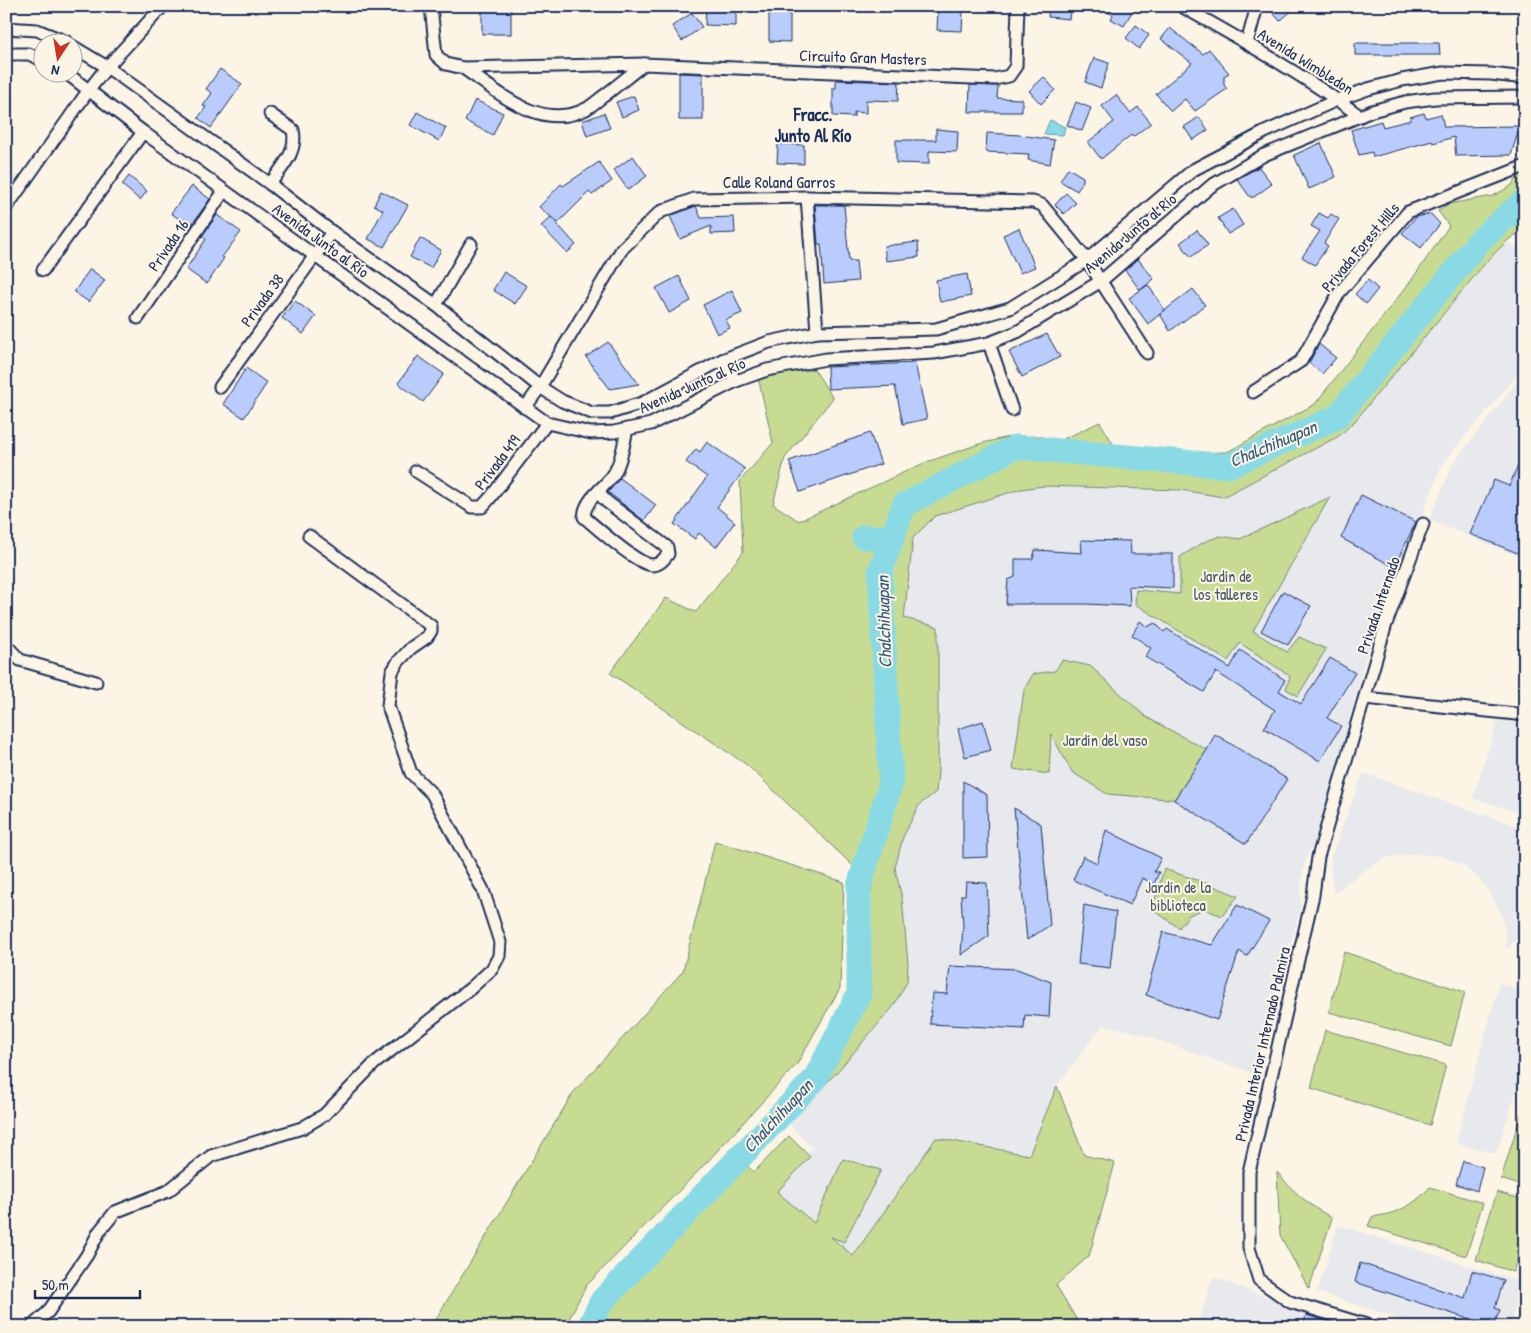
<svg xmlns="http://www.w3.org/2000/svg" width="1531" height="1333" font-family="'Patrick Hand',sans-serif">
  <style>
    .built { fill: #e8e9ec }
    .green { fill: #c7dc92; stroke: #718678 }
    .water { fill: #8adae6; stroke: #5e96b0 }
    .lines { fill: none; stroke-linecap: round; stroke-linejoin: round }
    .river { stroke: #8adae6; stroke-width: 25 }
    .building { fill: #b9ccfc; stroke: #1b2f5e }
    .minor-casing { stroke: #1b2f5e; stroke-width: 15 }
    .minor { stroke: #fcf5e5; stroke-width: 11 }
    .labels { text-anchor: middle; stroke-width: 4; stroke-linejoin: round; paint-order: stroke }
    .street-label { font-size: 16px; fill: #1b2f5e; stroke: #fcf5e5 }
    .park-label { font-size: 16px; fill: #465a6b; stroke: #fcf5e5 }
    .neighbourhood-label { font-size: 18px; font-weight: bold; fill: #1b2f5e; stroke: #fcf5e5 }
    .water-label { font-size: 18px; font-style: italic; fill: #375a80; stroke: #fcf5e5 }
  </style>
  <rect width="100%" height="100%" fill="#fcf5e5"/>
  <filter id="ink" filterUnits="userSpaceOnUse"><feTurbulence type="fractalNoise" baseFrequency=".02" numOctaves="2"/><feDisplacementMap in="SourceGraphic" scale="10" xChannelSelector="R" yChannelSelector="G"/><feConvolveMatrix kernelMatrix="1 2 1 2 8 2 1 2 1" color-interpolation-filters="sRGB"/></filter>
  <g filter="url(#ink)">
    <!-- built -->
    <g class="built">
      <path d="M1507,241l18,14v112l-82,95 -78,198 -43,168 -14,26 -6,21 -2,36 -48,162 -118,-41 -31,-7 -46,61 -28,69 -93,-17 -83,118 -82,-69 41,-39 -23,-24 48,-52 56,-65 9,-109 -7,-30 8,-31 16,-32 17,-13 2,-20v-145l-34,-9 9,-80 22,-22 86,-27 23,-3 137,4 42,7 116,-61 16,-15 132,-160z"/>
      <path d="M1525,371v188l-96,-39 24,-56z"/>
      <path d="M1498,720l27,4v91l-52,-17z"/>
      <path d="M1363,773l162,56v100l-19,21v-14l-6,-25 -15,-26 -21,-19 -21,-10 -32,-2 -26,4 -26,16 -26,20 -3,-35z"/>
      <path d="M1499,983l26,9v73l-29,89 -40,-11z"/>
      <path d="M1338,1225l184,57 -13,45h-84l-108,-35z"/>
      <path d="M1213,1277l75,28 68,22h-174l3,-8 14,1z"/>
    </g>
    <!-- green -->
    <g class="green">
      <path d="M1525,166v62l-18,13 -20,20 -132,160 -16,15 -116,61 -42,-7 -137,-4 -23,3 -86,27 -22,22 -9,80 34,9v145l-2,20 -17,13 -16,32 -8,31 7,30 6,66 -1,18 -14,25 -56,65 -90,94 7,6 35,-36 21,21 -33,35 37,31 29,-64 38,11 -37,72 -13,-5 22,19 83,-118 93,17 28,-69 27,69 31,8 -26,93 -33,29 25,42h-489l-1,-4 14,-25 25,-29 144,-152 73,-106 16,-35 5,-22 1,-49 3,-21 -125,-119 -137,-92 56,-75 30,14 47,-60 -3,-71 33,-38 -15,-66 56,-8 19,29 -48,60 -12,46 26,17 125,-58 55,-19 29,-7 30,-1 21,5 41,-19 15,25 39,7 73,-2 88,-48 98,-126 36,-52 -11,-15 10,-7 45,-8 18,-10z"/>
      <path d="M1330,497l-77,134 34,21 12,-15 27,12 -28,47 -12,-7 4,-13 -50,-33 -12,18 -93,-57 1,-14 44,4v-37l24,-15 16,-6 20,3z"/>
      <path d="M1062,660l28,6 56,51 61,33 23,54 -123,-10 -35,-22 -21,-38 -2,40 -36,-5 11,-79 9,-16 22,-3z"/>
      <path d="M715,841l129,41 -4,106 -43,76 -89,97 -122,125 -17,33 1,8h-139l142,-234 110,-122z"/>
      <path d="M1164,869l42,14 32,13 -16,20 -18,-7 -15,6 -10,13 -27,-19z"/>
      <path d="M1344,952l121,40 -14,54 -122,-34z"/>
      <path d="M1325,1030l121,35 -16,60 -119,-37z"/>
      <path d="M1522,1111l3,1v75l-24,-8z"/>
      <path d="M1277,1172c18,22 31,32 55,46l-23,71 -29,-54z"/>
      <path d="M1430,1187l53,16 -17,53 -98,-30 4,-9c26,-4 40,-10 58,-30z"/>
      <path d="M1497,1192l28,8v37l-12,35 -37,-12z"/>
    </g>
    <!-- water -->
    <path class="water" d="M1050,120l15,7 -2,8 -19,-1z"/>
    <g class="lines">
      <!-- river -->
      <g class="river">
        <path d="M864,537l28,1"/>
        <path d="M592,1327l-1,-4 11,-22 213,-222 44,-85v-108l32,-103 -11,-211 24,-67 111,-58 213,19 109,-49 143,-177 45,-40"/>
      </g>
    </g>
    <!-- building -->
    <g class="building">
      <rect x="482" y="6" width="29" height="28"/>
      <path d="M706,6h30v20l-31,-1z"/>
      <path d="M1049,6h22l-2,13 -21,-2z"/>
      <path d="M1094,6h41l-11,20 -13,-7 2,-4z"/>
      <path d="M1267,6h30l-17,15z"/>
      <path d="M938,8l25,2 -1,21 -25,-1z"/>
      <path d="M692,13l10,14 -20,14 -10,-15z"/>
      <path d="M769,14h21v28l-21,-1z"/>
      <path d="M1136,25l13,10 -10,14 -13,-11z"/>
      <path d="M1170,28l33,26 6,-5 20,24 -5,3v9l3,4 -32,22 -10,-12 -14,12 -15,-17 36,-31 -31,-24z"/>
      <path d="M1355,43h84l1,12h-85z"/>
      <path d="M1094,58l15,5 -8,25 -16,-6z"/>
      <path d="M220,69l22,15 -31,44 -13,-10 8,-11 -3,-1 9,-13 -6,-4z"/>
      <path d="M679,73l24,1v46h-24z"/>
      <path d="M1044,77l11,13 -14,14 -12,-13z"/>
      <path d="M836,80l63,2 -1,19 -32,-1v13l-12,-1v5l-21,-1v-28h3z"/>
      <path d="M970,85l28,1 -1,12 25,1v13h-53z"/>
      <path d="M1116,95l14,18 8,-6 13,16 -18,14 -2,-2 -30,24 -13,-17 26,-20 -12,-16z"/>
      <path d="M634,96l5,14 -17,7 -6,-15z"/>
      <path d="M475,100l28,13 -10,22 -28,-14z"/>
      <path d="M1076,102l15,6 -9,23 -15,-6z"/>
      <path d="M417,112l29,16 -7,13 -29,-16z"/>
      <path d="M604,113l6,15 -23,8 -5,-15z"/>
      <path d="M1424,113l2,5 15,-4 3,13 76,-1 -9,29 -55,1 -2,-19 -21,6 -1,-2 -59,16 -1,-5 -13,3 -8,-25 30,-9 2,6 28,-7 -1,-3z"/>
      <path d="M1199,117l9,13 -15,10 -9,-13z"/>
      <path d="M936,129l22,2 -1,21 -28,-1v13l-33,-1v-23h40z"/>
      <path d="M987,133l33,2 34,5 -4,24 -22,-4 1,-6 -43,-2z"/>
      <path d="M1321,143l15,34 -27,12 -15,-34z"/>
      <path d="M778,144l26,1v19l-27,-1z"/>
      <path d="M633,156l14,20 -19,14 -14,-20z"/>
      <path d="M599,162l13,19 -20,14 -3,-3 -31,31 -19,-16 22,-23 2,2z"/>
      <path d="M1259,167l13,17 -18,13h-4l-13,-18z"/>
      <path d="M1068,168l15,9v4l-6,10 -17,-10z"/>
      <path d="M129,176l18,15 -7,9 -18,-15z"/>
      <path d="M192,186l18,13 -20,28 -19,-14z"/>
      <path d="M381,191l27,14 -24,42 -16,-8 15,-29 -9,-5z"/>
      <path d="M1066,193l10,10 -12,11 -9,-9z"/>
      <path d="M815,205h29l5,56h7l2,20 -34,3 -3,-40h-3z"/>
      <path d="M696,206l5,12 33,-1 1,16 -24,1v-8l-31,13 -10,-23z"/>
      <path d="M1233,209l10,16 -15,9 -10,-16z"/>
      <path d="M1319,213l9,5 3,-4 8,5 -15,24 4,3 -13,19 -13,-8 18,-26 -9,-5z"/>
      <path d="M1431,214l9,10 -19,24 -19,-15 14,-16z"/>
      <path d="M217,215l24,17 -19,25 2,1 -17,26 -21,-15 20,-30 -4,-3z"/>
      <path d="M551,217l25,28 -9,8 -26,-27z"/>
      <path d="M1019,228l16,39 -15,6 -17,-38z"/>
      <path d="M1197,230l11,15 -17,12 -11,-14z"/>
      <path d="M420,238l21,12 -10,18 -21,-11z"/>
      <path d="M918,242l1,15 -33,4 -2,-15z"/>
      <path d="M1138,259l16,20 -14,11 -15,-20z"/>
      <path d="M90,269l15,11 -16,22 -15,-10z"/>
      <path d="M504,272l23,14 -12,18 -22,-14z"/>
      <path d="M967,274l4,22 -31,6 -4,-22z"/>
      <path d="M679,276l12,25 -22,12 -13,-25z"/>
      <path d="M1368,280l10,9 -12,15 -11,-10z"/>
      <path d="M1148,285l17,25 -17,14 -19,-26z"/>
      <path d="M1193,289l12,16 -35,26 -10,-17z"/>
      <path d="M732,290l10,23 -16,7 4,8 -13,6 -14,-29z"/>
      <path d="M295,301l21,15 -13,18 -21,-16z"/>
      <path d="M1047,334l13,23 -38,20 -13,-25z"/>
      <path d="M608,342l31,42 -29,5 -24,-32z"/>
      <path d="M1319,344l17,14 -14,16 -13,-11z"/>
      <path d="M418,356l26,18 -21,28 -25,-19z"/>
      <path d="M915,363l12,56 -24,5 -8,-38 -67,3 -1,-22z"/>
      <path d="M246,368l21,15 -23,35 -21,-14z"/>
      <path d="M870,433l11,31 -81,28 -11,-31z"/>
      <path d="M707,442l38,27 -28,38 18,15 -19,25 -17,-14 -4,6 -21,-15 33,-47 -21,-15 10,-13 4,3z"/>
      <path d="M1525,449v107l-55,-22 24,-54 15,6z"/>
      <path d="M620,478l36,27 -12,16 -36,-29z"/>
      <path d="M1361,495l55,27 -22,45 -53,-29z"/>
      <path d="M1081,540l49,1 1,13h42v34l-44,-2 1,20 -45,-2h-79l2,-24 7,-3v-18h18l2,-9 47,3z"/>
      <path d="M1283,591l28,15 -23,39 -27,-14z"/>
      <path d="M1140,621l7,6 8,-4 9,9 3,-3 63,39 10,-18 45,30 -6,11 22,13 29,-46 25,15 -28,45 14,8 -21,35 -56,-33 11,-18 -59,-38 -12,20 -59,-35 6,-9 -19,-13z"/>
      <path d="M983,721l8,29 -26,7 -7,-28z"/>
      <path d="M1215,734l72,45 -41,65 -72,-44 33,-50z"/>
      <path d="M963,781l24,14 1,62 -25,1z"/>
      <path d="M1014,808l27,16 9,101 -23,15z"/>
      <path d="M1106,830l55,28 -7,14h5l-5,12 -12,-6 -12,27 -57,-25 10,-24 14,7z"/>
      <path d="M966,882l21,1 2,53 -28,19 2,-30 -2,-30h4z"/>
      <path d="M1084,905l32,7 -6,56 -32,-4z"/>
      <path d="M1237,905l32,16 -22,35 -8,-5 -22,69 -71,-25 17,-63 49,13z"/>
      <path d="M950,966l67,3 34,13 -2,35 -24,-2 -1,14 -94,-5 2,-31 15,1z"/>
      <path d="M1463,1161l20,6 -6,24 -21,-7z"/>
      <path d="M1360,1263l105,35 7,-27 32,9 -9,28 5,2 -7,17 -138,-45z"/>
      <path d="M1306,1315l40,12h-43z"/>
    </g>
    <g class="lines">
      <defs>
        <g id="minor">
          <path d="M431,6l5,49 10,9 17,4 181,-4 351,15 14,-3 7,-10 2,-60"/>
          <path d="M1181,6c61,34 122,69 179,110"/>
          <path d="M6,28l31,2 30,12"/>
          <path d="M1247,43l10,-37"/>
          <path d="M72,46l35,21 163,117 62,48 104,73 104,82 22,14 30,12h18l32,-10 80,-43 47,-18 48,-10 119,-3 74,-21 77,-48 106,-90 72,-38 72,-32 31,-11 34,-9 41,-7 48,1 34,4"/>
          <path d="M6,54h23l13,6"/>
          <path d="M463,68c36,24 77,64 123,41 7,-4 13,-10 19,-14 13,-10 26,-21 39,-31"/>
          <path d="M65,72l78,60 404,291 44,10 23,-1 37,-8 85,-43 31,-11 59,-11 108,-6 55,-10 28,-11 84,-51 110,-95 53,-31 108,-44 33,-9 30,-4 90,-1"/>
          <path d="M270,184c12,-17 28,-32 23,-54l-23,-16"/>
          <path d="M807,197l10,135"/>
          <path d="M6,208l82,-117 19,-24 56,-61"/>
          <path d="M43,270l100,-138"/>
          <path d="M436,305l35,-61"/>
          <path d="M138,318l86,-127"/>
          <path d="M989,343l23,67"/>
          <path d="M722,360l14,21"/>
          <path d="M220,387l112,-155"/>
          <path d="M1253,392l48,-31 38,-68 69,-81 117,-46"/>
          <path d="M525,408l15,-21 82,-138 38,-37 34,-13 113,-2 226,5 9,3 45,55 60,93"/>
          <path d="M416,471l56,36h10l8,-9 57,-75"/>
          <path d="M600,489l1,7 6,6 60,45 1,7c-4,5 -8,11 -16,11 -14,0 -56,-38 -68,-48 1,-20 22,-29 31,-45 7,-13 9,-29 12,-43"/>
          <path d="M6,645l14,15 76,22"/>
          <path d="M1365,698l160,17"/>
          <path d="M31,1327l17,-15 39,-57 12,-23 16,-20 53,-21 43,-35 91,-28 22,-13 51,-52 96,-75 21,-19 7,-13 1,-14 -17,-52 -51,-96 -21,-21 -23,-67 4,-34 6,-10 13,-14 16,-11 4,-6v-5l-122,-90"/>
          <path d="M1373,1327l-83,-25 -31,-22 -10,-32v-76l64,-277 5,-38 68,-233 37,-100"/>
          <path d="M1524,1327l1,-3"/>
        </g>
      </defs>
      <!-- minor casing -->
      <use href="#minor" class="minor-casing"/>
      <!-- minor -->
      <use href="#minor" class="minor"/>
    </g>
  </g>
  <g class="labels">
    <!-- street labels -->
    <g class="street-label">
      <text transform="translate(863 57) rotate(2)" y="6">Circuito Gran Masters</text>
      <text transform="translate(1306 61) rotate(32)" y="6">Avenida Wimbledon</text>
      <text x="779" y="188">Calle Roland Garros</text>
      <text transform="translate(1130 233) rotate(-40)" y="6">Avenida Junto al Río</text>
      <text transform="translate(321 240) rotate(36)" y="6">Avenida Junto al Río</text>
      <text transform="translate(168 245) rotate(-56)" y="6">Privada 16</text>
      <text transform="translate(1360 247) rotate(-50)" y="6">Privada Forest Hills</text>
      <text transform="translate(262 300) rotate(-54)" y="6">Privada 38</text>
      <text transform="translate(692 385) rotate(-24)" y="6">Avenida Junto al Río</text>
      <text transform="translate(497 462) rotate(-53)" y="6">Privada 419</text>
      <text transform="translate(1378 605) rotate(-71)" y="6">Privada Internado</text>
      <text transform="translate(1262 1044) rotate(-77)" y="6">Privada Interior Internado Palmira</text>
    </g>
    <!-- park labels -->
    <g class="park-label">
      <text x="1226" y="582">Jardín de<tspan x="1226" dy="18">los talleres</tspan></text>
      <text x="1105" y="746">Jardín del vaso</text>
      <text x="1178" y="893">Jardín de la<tspan x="1178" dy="18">biblioteca</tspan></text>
    </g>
    <!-- neighbourhood labels -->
    <g class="neighbourhood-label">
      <text x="813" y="121">Fracc.<tspan x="813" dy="21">Junto Al Río</tspan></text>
    </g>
    <!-- water labels -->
    <g class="water-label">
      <text transform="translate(1273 444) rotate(-23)" y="6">Chalchihuapan</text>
      <text transform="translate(884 622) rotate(-92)" y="6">Chalchihuapan</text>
      <text transform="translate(778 1116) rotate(-47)" y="6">Chalchihuapan</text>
    </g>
  </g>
  <!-- margin -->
  <rect width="1531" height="1333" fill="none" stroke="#fcf5e5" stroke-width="25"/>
  <rect x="12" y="12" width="1506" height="1308" fill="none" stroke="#1b2f5e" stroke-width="2" filter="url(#ink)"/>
  <!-- north arrow -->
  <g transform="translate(58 58) rotate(192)"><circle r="24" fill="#fcf5e5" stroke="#a2a6af"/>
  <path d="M0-4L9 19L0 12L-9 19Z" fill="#c8321e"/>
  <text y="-8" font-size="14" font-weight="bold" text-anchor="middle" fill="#1b2f5e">N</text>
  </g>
  <!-- scale -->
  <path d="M35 1290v8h105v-8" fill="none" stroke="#1b2f5e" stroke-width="2.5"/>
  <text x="42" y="1290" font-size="15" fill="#1b2f5e" stroke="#fcf5e5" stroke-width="4" paint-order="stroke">50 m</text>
</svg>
